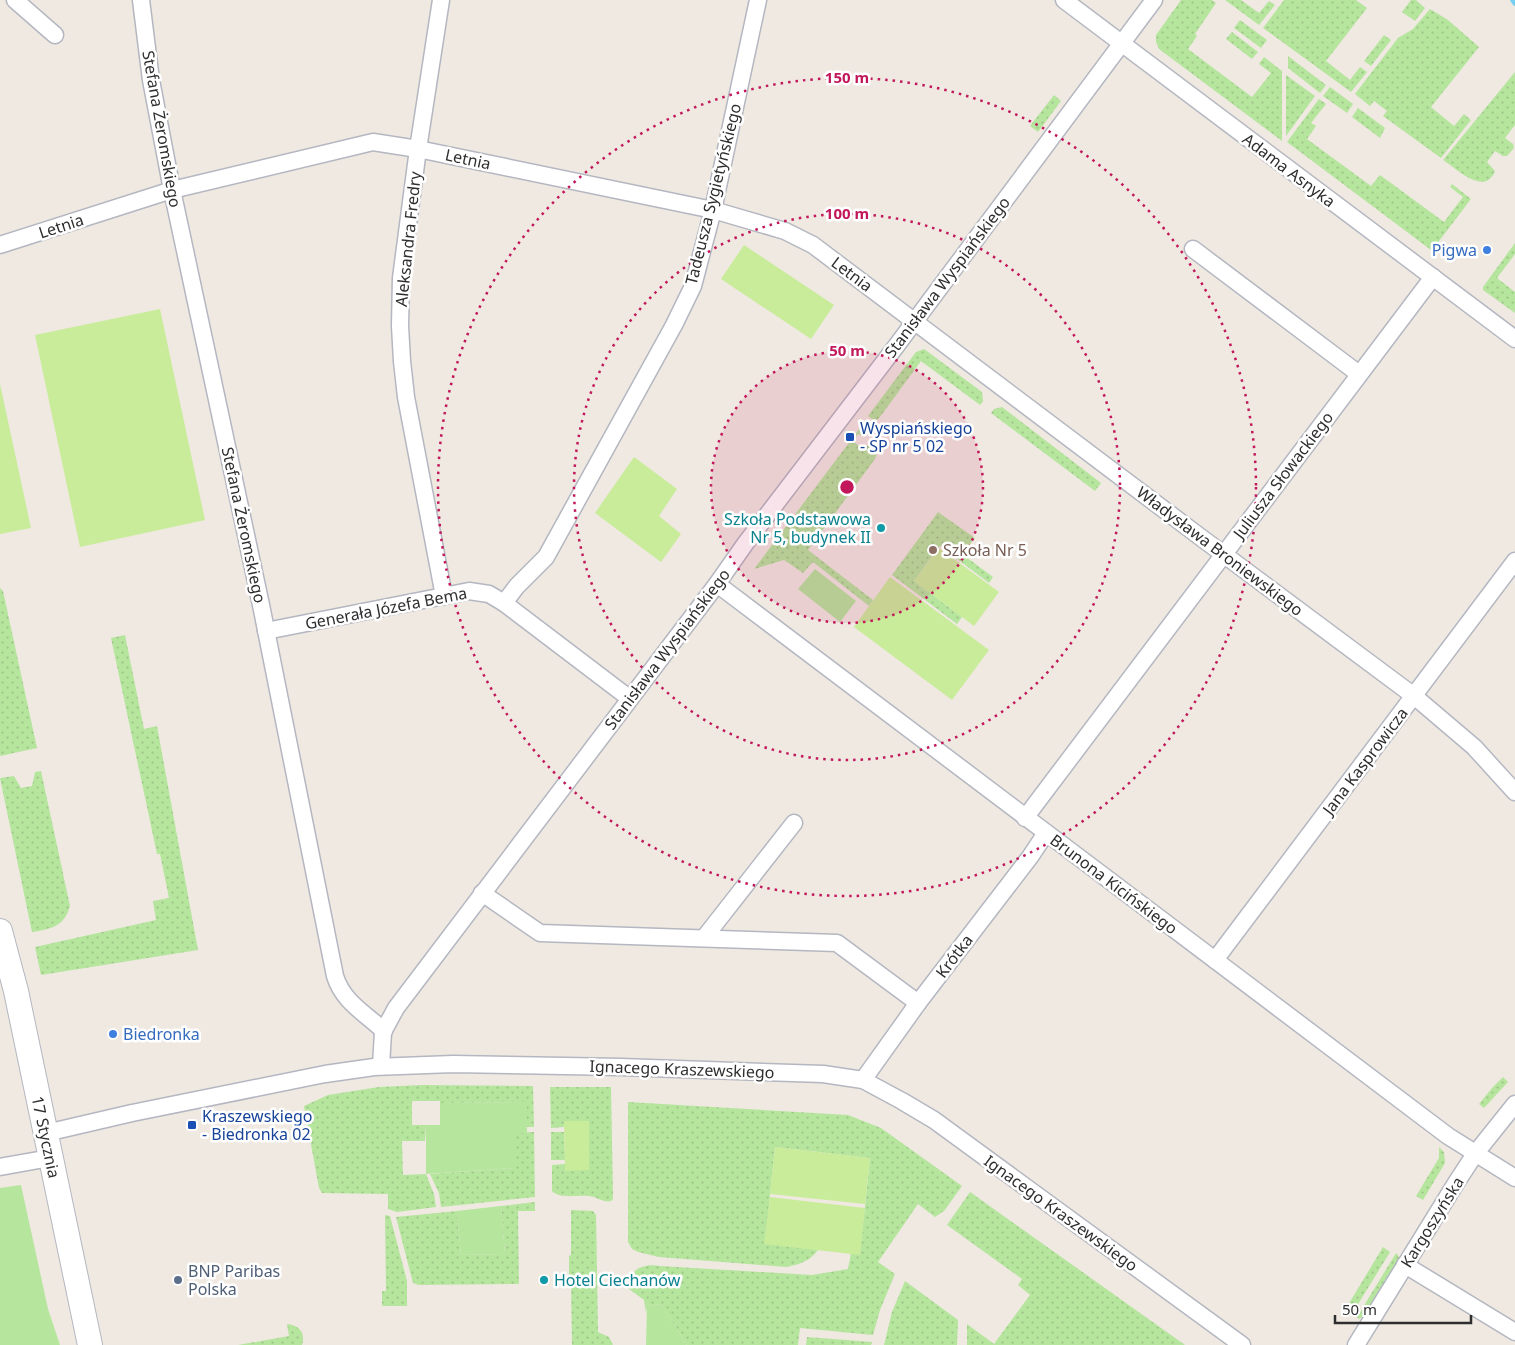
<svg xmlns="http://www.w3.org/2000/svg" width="1515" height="1345" font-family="'Noto Sans',sans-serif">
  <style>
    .grass { fill: url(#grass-dots) }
    .park { fill: #b6e59e }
    .pitch { fill: #c9ec9a }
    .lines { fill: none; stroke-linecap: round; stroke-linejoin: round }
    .stream { stroke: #75cff0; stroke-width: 5.5 }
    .street-casing { stroke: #b4b7c1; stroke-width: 19 }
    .secondary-casing { stroke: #b4b7c1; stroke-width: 26 }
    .street { stroke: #fff; stroke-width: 16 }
    .secondary { stroke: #fff; stroke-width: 24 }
    .ring { fill: none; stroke: #c2185b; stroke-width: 2.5; stroke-dasharray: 2.5 5 }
    .shop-dot { fill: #3f7fe0; stroke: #fff; stroke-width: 2 }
    .transit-dot { fill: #1a4fb4; stroke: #fff; stroke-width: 2 }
    .culture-dot { fill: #0f9aa8; stroke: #fff; stroke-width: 2 }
    .education-dot { fill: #8d6e63; stroke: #fff; stroke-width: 2 }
    .service-dot { fill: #5c6f8a; stroke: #fff; stroke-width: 2 }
    .labels { text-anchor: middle; stroke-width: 5; stroke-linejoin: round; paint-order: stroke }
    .street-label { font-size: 16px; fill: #2e2e2e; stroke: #fff }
    .shop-label { font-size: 16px; fill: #366cbe; stroke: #fff; text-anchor: end }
    .transit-label { font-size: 16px; fill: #164399; stroke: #fff; text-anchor: start }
    .culture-label { font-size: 16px; fill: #0d838f; stroke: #fff; text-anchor: end }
    .education-label { font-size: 16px; fill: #785e54; stroke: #fff; text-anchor: start }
    .service-label { font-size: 16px; fill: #4e5e75; stroke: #fff; text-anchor: start }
    .centre { fill: #c2185b; stroke: #fff; stroke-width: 2.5 }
    .ring-label { font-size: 15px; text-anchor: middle; font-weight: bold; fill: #c2185b; stroke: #fff; stroke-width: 5; stroke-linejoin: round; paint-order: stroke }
  </style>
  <defs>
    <pattern id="grass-dots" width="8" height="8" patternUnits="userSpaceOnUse" patternTransform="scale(1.25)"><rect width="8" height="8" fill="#b6e59e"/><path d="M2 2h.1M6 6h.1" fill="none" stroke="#9dc588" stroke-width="1.8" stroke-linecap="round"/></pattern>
  </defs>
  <rect width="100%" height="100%" fill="#efe9e1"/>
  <!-- grass -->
  <g class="grass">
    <path d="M1181,0h31l4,3 -21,31 2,2 -9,13 64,48 19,-24 -12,-9 5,-7 18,14v70l-123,-92 -3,-7v-7z"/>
    <path d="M1225,0h16l18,13 10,-12 6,4 -16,20z"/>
    <path d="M1284,0h72l11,8 -41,53 24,19 10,-13 7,5 -16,20 -88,-64z"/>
    <path d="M1411,0h5l9,8 -10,13 -13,-9z"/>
    <path d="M1430,9l18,11 31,27 -48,60 23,19 10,-12 7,6 -30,38 -58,-42 4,-5 -13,-10 -4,5 -15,-12 43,-56 15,-9z"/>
    <path d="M1240,20l27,20 -6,8 -27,-20z"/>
    <path d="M1232,32l26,20 -6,7 -26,-20z"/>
    <path d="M1384,35l7,5 -20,26 -7,-5z"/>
    <path d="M1288,56l38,29 -6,8 -32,-25z"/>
    <path d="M1515,72v53l-10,13 8,6 1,4 -7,8h-4l-8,-5 -8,11 8,9c-10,26 -38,-2 -52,-11z"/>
    <path d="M1286,75l29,21 -29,40z"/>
    <path d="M1330,87l23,17 -6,9 -24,-17z"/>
    <path d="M1054,95l7,6 -23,31 -8,-6z"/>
    <path d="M1319,99l7,5 -15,19 5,3 -9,13 64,47 9,-11 64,47 19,-25 -13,-10 2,-3 19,15 -38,50 -2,1 -144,-108z"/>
    <path d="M1358,108l27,20 -5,10 -28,-21z"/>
    <path d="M1515,243v11l-18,24 18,14v21l-32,-23v-3z"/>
    <path d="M924,349l58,43 1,9 -3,4 -59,-44 -41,56 -3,3 -5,-1 -4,-3 48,-64z"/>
    <path d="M1002,407l99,76 -6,8 -104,-78 3,-4z"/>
    <path d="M860,428l5,4 -3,4 -4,-2 -5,7 11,9 9,-11 5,11 -3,9 -67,91 65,50 -4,6 -56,-44 -10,11 -19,-13 -30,9z"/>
    <path d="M938,512l37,26 -13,16 31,23 -4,6 -49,-37 -26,35 48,36 -5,7 -65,-49z"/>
    <path d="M0,588l3,3 34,157 -37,8z"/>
    <path d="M125,635l19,94 13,-3 41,224 -157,25 -6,-28 121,-27 -3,-19 16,-3 -9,-44h-3l-46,-216z"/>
    <path d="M41,771l29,135c-6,21 -19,23 -38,26l-32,-154 14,-2 7,12 11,-2 3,-14z"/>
    <path d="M1503,1077l5,5 -24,26 -5,-4 13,-16z"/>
    <path d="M422,1085l111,1 1,41h-7v-25l-87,1v-2h-28v24h14l-1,16h-23l1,34 23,-1 8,20 2,13 -39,5 -9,-3v-15l-66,-1 -3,-5 -15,-82 24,-11 51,-8z"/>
    <path d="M550,1087h61l2,112 -2,2c-8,2 -15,-5 -23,-5 -11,-1 -29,3 -36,-5v-26l13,-1v6l24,-48 -24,-1 -1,6 -13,1z"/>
    <path d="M628,1102l220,13 33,13 81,58 -18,25 -9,6 -17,-13 -40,58 17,12 -15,36 -7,25 -73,-7 -2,17h-111l-26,-41 -14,2 -1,7 -2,-13 -15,-11c-2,-19 14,-26 31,-23l152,9 36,-6 3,-16 9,1 10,-96 -95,-11 -10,96 53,7c-8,11 -18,14 -31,17l-128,-10 -21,-5 -6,-3 -4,-7z"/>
    <path d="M534,1132l1,65 -94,10 -2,-14 -9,-19 84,-6 -1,-35z"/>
    <path d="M551,1132h13l1,28h-14z"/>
    <path d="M1439,1147l5,5 1,11 -22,37 -7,-4 23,-38z"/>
    <path d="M970,1192l215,153h-218v-21l27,20 36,-49 -12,-10 4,-6 -75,-54z"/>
    <path d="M535,1202v9h-17l1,73 -100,1 -6,-2 -17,-66 61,-6 4,44 44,-1 -4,-48z"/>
    <path d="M571,1210l22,1 3,4 2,117 11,5 4,8h-41l-1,-62h-2v-27l2,-1z"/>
    <path d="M385,1215l5,1 17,65v25h-25v-15h4z"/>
    <path d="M1383,1247l7,5 -38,62 -7,-4z"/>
    <path d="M1396,1253l4,5 -36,58 -5,3 -2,-2z"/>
    <path d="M905,1281l53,39 -1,25h-73l8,-33z"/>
    <path d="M287,1324c12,1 19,9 15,21h-64l51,-9z"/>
    <path d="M807,1337l65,5 -1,3h-65z"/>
  </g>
  <!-- park -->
  <g class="park">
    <path d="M815,569l41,32 -16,21 -42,-33z"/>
    <path d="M527,1102v31h-13v35l-88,6v-49h14v-22z"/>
    <path d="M21,1185l27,124 12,36h-60v-157z"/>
    <path d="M501,1206l4,48 -44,1 -4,-44z"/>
    <path d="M661,1304l26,41h-41l1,-39z"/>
  </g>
  <!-- pitch -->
  <g class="pitch">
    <path d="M744,245l90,60 -23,34 -90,-60z"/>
    <path d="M160,309l45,211 -125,27 -45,-212z"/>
    <path d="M0,384l31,144 -31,6z"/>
    <path d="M634,457l43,32 -18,27 22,18 -20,28 -66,-49z"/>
    <path d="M939,548l60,44 -25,34 -60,-45z"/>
    <path d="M890,577l99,73 -37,50 -98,-73z"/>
    <path d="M564,1121h25v49l-24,1z"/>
    <path d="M775,1147l95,11 -5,46 -95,-10z"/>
    <path d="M770,1197l95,11 -5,47 -96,-11z"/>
  </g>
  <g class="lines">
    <!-- stream -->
    <path class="stream" d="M1513,0l2,3"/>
    <defs>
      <g id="street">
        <path d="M15,0l40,35"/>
        <path d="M141,0l10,80 21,110 89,415 74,371c8,26 30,37 49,55"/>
        <path d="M441,0l-23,149 -17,129 -1,48 2,35 4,36 38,199"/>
        <path d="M1064,0l451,339"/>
        <path d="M0,245l172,-55 201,-48 45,7 295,61 72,21 28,14 386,291 215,160 60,51 41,45"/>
        <path d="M1193,249l166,125"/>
        <path d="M717,584l731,552 67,42"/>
        <path d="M504,603l13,-17 29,-29 128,-232 19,-39 20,-76 45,-210"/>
        <path d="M266,631l203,-40 20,3 15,9 125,95"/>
        <path d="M1025,818l408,-541"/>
        <path d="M482,893l58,40 297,10 81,60"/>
        <path d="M704,938l90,-115"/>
        <path d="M1215,960l300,-399"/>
        <path d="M381,1066l2,-34 13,-24 321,-424 28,-40 152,-199 257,-345"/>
        <path d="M863,1080l55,-77 112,-146 16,-24"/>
        <path d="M46,1133l86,-20 193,-39 49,-7 79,-3 168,3 202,7 40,6 39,21 32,19 308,225"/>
        <path d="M0,1167l50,-9"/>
        <path d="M1405,1265l110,67"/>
        <path d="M1356,1345l100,-162 19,-29 40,-50"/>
      </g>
      <path id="secondary" d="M0,931l16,60 74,354"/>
    </defs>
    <!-- street casing -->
    <use href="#street" class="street-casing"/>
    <!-- secondary casing -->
    <use href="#secondary" class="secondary-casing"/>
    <!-- street -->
    <use href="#street" class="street"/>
    <!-- secondary -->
    <use href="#secondary" class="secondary"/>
  </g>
  <!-- distance rings -->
  <circle cx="847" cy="487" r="136" fill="#c2185b" fill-opacity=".12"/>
  <g class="ring">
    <circle cx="847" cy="487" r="136"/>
    <circle cx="847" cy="487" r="273"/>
    <circle cx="847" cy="487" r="409"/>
  </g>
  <!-- markers -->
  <g class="shop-dot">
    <circle cx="1487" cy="250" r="5"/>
    <circle cx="113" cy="1034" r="5"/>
  </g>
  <g class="transit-dot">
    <rect x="845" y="432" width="10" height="10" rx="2.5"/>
    <rect x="187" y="1120" width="10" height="10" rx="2.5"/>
  </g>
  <g class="culture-dot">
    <circle cx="881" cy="528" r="5"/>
    <circle cx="544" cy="1280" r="5"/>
  </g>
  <circle class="education-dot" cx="933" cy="550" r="5"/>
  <circle class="service-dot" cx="178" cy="1280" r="5"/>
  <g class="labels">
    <!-- street labels -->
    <g class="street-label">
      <text transform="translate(162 129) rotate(80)" y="6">Stefana Żeromskiego</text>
      <text transform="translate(468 159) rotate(12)" y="6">Letnia</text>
      <text transform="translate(1289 170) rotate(37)" y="6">Adama Asnyka</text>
      <text transform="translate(713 194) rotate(-76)" y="6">Tadeusza Sygietyńskiego</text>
      <text transform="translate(61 226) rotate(-18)" y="6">Letnia</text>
      <text transform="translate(408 239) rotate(-84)" y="6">Aleksandra Fredry</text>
      <text transform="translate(852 274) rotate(37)" y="6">Letnia</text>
      <text transform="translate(947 277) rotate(-53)" y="6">Stanisława Wyspiańskiego</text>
      <text transform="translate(1283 475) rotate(-53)" y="6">Juliusza Słowackiego</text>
      <text transform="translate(244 525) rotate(78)" y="6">Stefana Żeromskiego</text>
      <text transform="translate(1220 551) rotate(37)" y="6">Władysława Broniewskiego</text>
      <text transform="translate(386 608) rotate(-11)" y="6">Generała Józefa Bema</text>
      <text transform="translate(667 649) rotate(-53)" y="6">Stanisława Wyspiańskiego</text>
      <text transform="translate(1365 761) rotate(-53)" y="6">Jana Kasprowicza</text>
      <text transform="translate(1114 884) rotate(37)" y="6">Brunona Kicińskiego</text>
      <text transform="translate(954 956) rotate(-53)" y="6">Krótka</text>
      <text transform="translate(682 1069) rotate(2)" y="6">Ignacego Kraszewskiego</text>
      <text transform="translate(46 1137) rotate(78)" y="6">17 Stycznia</text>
      <text transform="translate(1061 1213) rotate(36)" y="6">Ignacego Kraszewskiego</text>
      <text transform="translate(1432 1222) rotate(-58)" y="6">Kargoszyńska</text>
    </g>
    <!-- shop labels -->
    <g class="shop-label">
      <text x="1477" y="256">Pigwa</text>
      <text x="123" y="1040" text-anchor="start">Biedronka</text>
    </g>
    <!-- transit labels -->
    <g class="transit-label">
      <text x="860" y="434">Wyspiańskiego<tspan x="860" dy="18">- SP nr 5 02</tspan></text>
      <text x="202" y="1122">Kraszewskiego<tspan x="202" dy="18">- Biedronka 02</tspan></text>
    </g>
    <!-- culture labels -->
    <g class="culture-label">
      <text x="871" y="525">Szkoła Podstawowa<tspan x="871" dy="18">Nr 5, budynek II</tspan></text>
      <text x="554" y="1286" text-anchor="start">Hotel Ciechanów</text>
    </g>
    <!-- education labels -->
    <g class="education-label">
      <text x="943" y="556">Szkoła Nr 5</text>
    </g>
    <!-- service labels -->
    <g class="service-label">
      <text x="188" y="1277">BNP Paribas<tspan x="188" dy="18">Polska</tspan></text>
    </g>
  </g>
  <circle cx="847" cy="487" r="8" class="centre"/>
  <g class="ring-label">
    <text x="847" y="83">150 m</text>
    <text x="847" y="219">100 m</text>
    <text x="847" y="356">50 m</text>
  </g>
  <!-- scale -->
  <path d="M1335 1315v8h136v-8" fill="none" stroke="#2e2e2e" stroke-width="2.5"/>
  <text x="1342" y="1315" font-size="15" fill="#2e2e2e" stroke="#ffffff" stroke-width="4" paint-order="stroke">50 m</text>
</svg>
